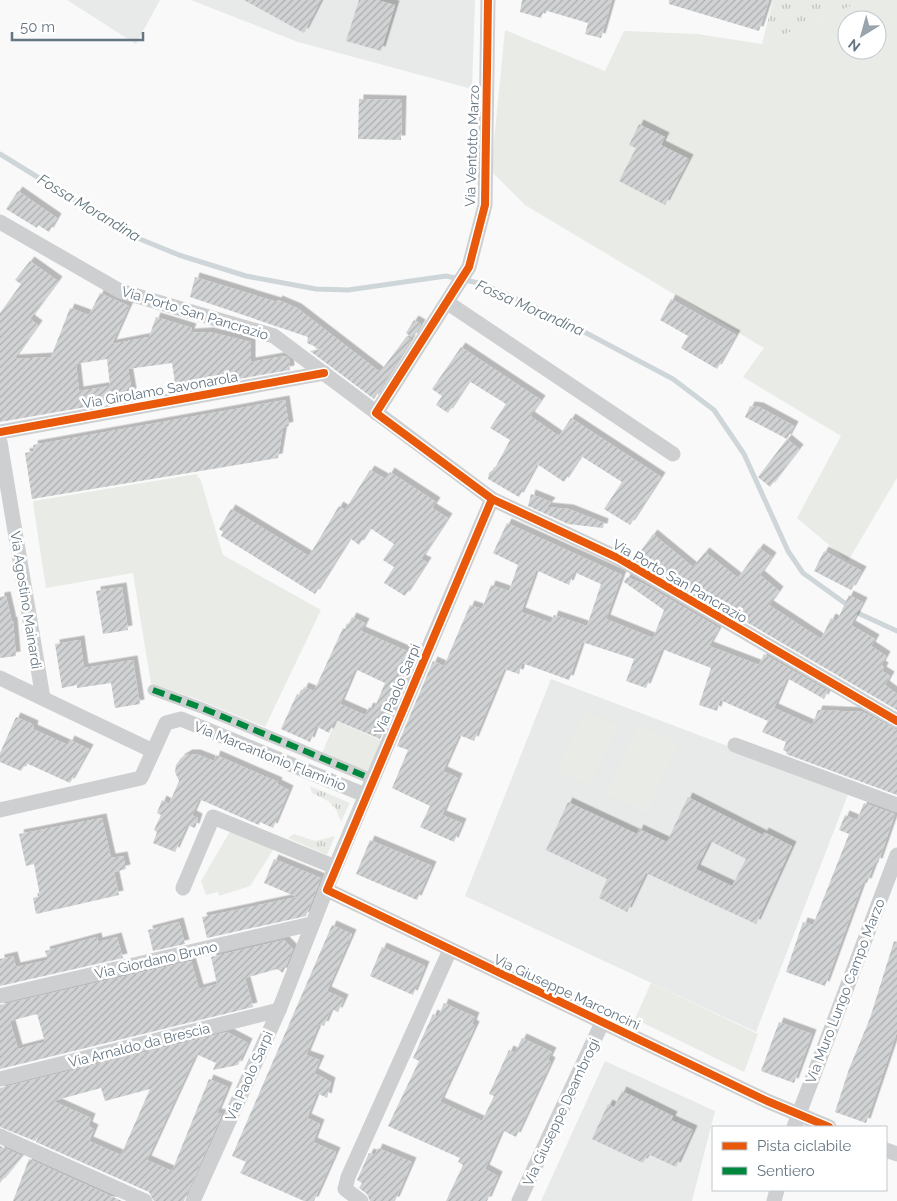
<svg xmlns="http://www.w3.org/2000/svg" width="897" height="1201" font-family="Raleway,sans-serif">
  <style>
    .built { fill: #e8e9e9 }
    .grass { fill: url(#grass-tufts) }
    .park { fill: #e8ebe6; fill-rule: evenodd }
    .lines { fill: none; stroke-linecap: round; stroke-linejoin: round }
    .stream { stroke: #ced6d9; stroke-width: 5 }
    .building { fill: url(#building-hatch); fill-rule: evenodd; filter: url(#shadow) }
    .pedestrian { stroke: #cecfd0; stroke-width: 11 }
    .minor { stroke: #cecfd0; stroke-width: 15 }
    .quiet { stroke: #00873e; stroke-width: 6; stroke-dasharray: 12 6; stroke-linecap: butt }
    .cycleway-casing { stroke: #fff; stroke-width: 11 }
    .cycleway { stroke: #e8590c; stroke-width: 8 }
    .labels { text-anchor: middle; stroke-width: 5; stroke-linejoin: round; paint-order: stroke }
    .street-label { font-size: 14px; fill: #657683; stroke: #fff }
    .water-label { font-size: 15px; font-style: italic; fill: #60757c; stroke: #fff }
  </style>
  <defs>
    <pattern id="grass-tufts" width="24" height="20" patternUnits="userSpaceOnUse" patternTransform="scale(1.25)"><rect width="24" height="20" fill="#e8ebe6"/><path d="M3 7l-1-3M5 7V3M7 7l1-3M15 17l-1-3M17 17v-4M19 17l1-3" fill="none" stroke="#c0c3c0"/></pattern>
    <pattern id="building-hatch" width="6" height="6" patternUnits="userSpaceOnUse" patternTransform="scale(1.25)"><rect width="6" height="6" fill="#d0d2d3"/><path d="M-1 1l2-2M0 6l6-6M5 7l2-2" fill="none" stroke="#acafb1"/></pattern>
    <filter id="shadow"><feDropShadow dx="4.5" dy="-4.5" stdDeviation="0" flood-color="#0004"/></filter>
  </defs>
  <rect width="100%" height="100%" fill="#f9f9f9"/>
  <!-- built -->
  <g class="built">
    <path d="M67,0h93l-24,44z"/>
    <path d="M191,0h284l-3,89 -174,-47z"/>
    <path d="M551,679l298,113 -93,240 -291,-136z"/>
    <path d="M605,1061l110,50 -23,90h-151z"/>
  </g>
  <!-- grass -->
  <g class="grass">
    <path d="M773,0h92l-103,44z"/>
    <path d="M310,786l40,17 -9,19 -5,-13 -8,-8 -16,-8z"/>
    <path d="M294,834l21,7 20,-5 -8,19 -39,-17z"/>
  </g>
  <!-- park -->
  <g class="park">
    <path d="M865,0h32v478l-49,83 -51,-43 44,-82 -98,-59 21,-29 -239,-143 -34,-34 14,-141 100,41 19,-40 73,3 65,10zM847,20h30v30h-30z"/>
    <path d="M197,474l1,4h2l23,77 98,55 -56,117 -68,-28 -46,-15 -18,-111 -87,15 -13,-85 1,-2z"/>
    <path d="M584,711l34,15 -29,60 -33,-16z"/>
    <path d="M336,721l51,22 -14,32 -51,-22z"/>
    <path d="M638,724l41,19 -32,70 -41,-19z"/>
    <path d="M232,828l45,16 -27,42 -31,10 -1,-4 -12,3 -5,-14z"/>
    <path d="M651,983l107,51 -14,38 -109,-53z"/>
  </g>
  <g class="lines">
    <!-- stream -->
    <path class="stream" d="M0,154l135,83 44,18 67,21 70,13 32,1 98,-14 37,8 75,34 115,61 41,31 30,44 44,97 15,22 57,41 37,17"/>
  </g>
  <!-- building -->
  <g class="building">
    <path d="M244,0h77l-17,33z"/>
    <path d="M359,0h18l18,5 -14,46 -35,-10z"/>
    <path d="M522,0h90l-11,38 -16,-4 3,-11 -44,-13 -3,8 -21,-6z"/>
    <path d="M669,0h100l-10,31 -90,-27z"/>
    <path d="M359,99l43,1 -1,40 -43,-1z"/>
    <path d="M639,124l26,13 -4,8 28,14 -24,46 -46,-24 17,-33 -7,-3z"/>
    <path d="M18,191l39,27 -8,14 -11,-7 -1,3 -31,-19z"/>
    <path d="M30,261l28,20 -28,38 8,6 -24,34 37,-2 19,-49 19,7 11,-22 29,13 -17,38 37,-7 7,-20 36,11 -2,5 19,-1 42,10v20l34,-6 4,3 1,11 -114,20 -4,-27 -44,6 4,23 -6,8 -126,22v-109l21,-29 -6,-4zM107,359l3,27 -31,5 -3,-27z"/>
    <path d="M195,277l82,25 1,-2 19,8 83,64 27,-36 4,4 -37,59 -64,-48 11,-2 -14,-6 1,-6 -118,-40z"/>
    <path d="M671,299l65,36 -19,34 -36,-21 7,-12 -28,-16z"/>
    <path d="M414,320l7,4 -8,14 -7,-5z"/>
    <path d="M461,347l80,53 -11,16 29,20 12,-18 90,59 -31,48 -26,-16 18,-27 -41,-26 -17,26 -27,-18 -18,33 -31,-18 1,-6 6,-5 15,-28 -20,-12 16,-24 -37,-23 -21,32 -12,-8 6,-9 -10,-7z"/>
    <path d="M285,400l4,26 -6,2 -5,30 -246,41 -7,-46 9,-2 -1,-6z"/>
    <path d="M750,406l9,1 35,19 -7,13 -42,-22z"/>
    <path d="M787,439l12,10 -29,38 -12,-10z"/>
    <path d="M370,470l16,9 4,-7 46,30 -4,6 16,10 -27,41 6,3 -22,34 -21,-13 10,-16 -11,-7 11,-16 -24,-16 -11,17 -9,-7 -35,56 -94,-58 2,-4 -4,-3 12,-20 78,47 30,-50 6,4z"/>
    <path d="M531,494l20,8 -4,5 22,2 35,14 -1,5 -35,-4 -40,-18z"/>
    <path d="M507,523l115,52 -16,44 47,19 11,-28 -40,-28 3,-5 17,7 75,44 -10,18 50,19 5,-11 64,37 -4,8 -37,-21 -13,30 38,17 6,-15 45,2 34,18v65l-111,-41 1,-2 -4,-2 3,-8 -24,-10 6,-11 -48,-21 -3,11 -18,-6 12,-37 -49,-19 -16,39 -20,-7 8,-22 -52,-17 -13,38 -47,-17 -3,11 -15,-5 -30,72 -15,-6 -16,36 15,7 -16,37 20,8 -8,19 -34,-15 10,-21 -38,-18 16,-38 -11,-4 36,-85 11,5 26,-61 12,4 9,-24 18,6 9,-26 -25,-12zM536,570l33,15 5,-13 27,12 -14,42 -33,-11 -3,8 -30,-11z"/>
    <path d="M653,534l40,33 12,-15 33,26 21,-30 13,9 -12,18 19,16 -10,14 52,34 10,-21 6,3 12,-26 14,7 -12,23 24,14 -4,7 15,10 -5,9 3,2 -2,4 8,5 -5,9 12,9v16l-233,-136 -24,-22z"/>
    <path d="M824,551l38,20 -11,19 -37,-19z"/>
    <path d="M122,587l6,43 -25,4 -7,-43z"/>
    <path d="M6,596l6,26 1,-1 3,35 -16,2v-61z"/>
    <path d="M352,617l13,6 -4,8 55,24 -36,84 -45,-19 -6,13 -13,-7 -6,16 -29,-13 16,-35 3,1 4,-8 10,4 29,-63 3,1zM355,669l30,14 -11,26 -5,-2 -4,8 -25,-11z"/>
    <path d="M80,640l4,28 49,-8 7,44 -25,4 -4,-25 -34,5v-3l-15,3 -7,-44z"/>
    <path d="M16,717l18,8 -1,4 35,16 2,-5 19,9 -19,34 -44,-20 -5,8 -21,-9v-9z"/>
    <path d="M188,754h8l18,7 2,-6 62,27 -1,2 12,6 -16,38 -13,-6 -1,3 -60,-26 -7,16 6,3 -3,10 -8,-3 -12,27 -22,-9 4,-11 -3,-2 7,-15 -4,-2 5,-13 7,4 10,-23 -4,-9 1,-7 5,-7z"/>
    <path d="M688,797l75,38 1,-3 28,14 -36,78 -110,-51 -19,39 -28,-14 8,-19 -61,-29 22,-48 69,32 2,-5 28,13zM710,841l36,18 -14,27 -36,-17z"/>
    <path d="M864,803l31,11 -17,49 -3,-1 -8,21 -4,-1 -38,104 -39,-14 17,-50 10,3 36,-91 -10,-4 6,-15 12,5z"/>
    <path d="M102,818l9,40 12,-2 3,13 -12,3 5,23 -83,19 -3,-16 7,-2 -6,-32 -8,2 -7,-32z"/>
    <path d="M370,840l62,26 -15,34 -61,-26z"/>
    <path d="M274,859l47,19 -15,38 -99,22 -5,-21 95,-20 -33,-14z"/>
    <path d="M179,922l6,22 -32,7 -5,-21z"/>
    <path d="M332,925l20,9 -25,57 17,8 -6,13 -7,-3 -7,17 -5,-2 -13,31 14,5 -6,13 17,9 -4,16 -10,-5 -10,25 13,6 -7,18 23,10 -22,49h-10l-64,-28 6,-11 -14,-6z"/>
    <path d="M97,937l1,5 19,-5 6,21 -123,28v-27l13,-3 3,11 32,-7 -3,-9z"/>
    <path d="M284,940l9,9 -10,24 -6,-4 -32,9 8,29 -253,62v-64l191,-44 8,28 18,-5 -6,-27zM37,1014l8,28 -27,7 -8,-28z"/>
    <path d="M894,941l3,1v90l-31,91 -31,-11 14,-43 21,-51z"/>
    <path d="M382,947l43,19 -12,29 -43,-19z"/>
    <path d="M444,1003l31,14 -3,7 3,2 -35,76 42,19 12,-25 -5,-2 20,-44 6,3 7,-15 30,14 -4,8 3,2 -35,75 -14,-7 -17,39 13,7 -11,25h-41l17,-36 -5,-3 2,-4 -72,-32 31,-65 -6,-3 20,-44 5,3z"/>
    <path d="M779,1022l33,12 -18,49 -33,-12z"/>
    <path d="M227,1032l21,11 -10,22 -25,5 3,-7 -20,-9 -49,106 25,11 37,-92 19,8 -11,26 5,1 -38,87h-30l-5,-9 -113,-50 2,-5 -3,4 -35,-14v-39zM101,1088l4,13 45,-12 -29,66 -32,-14 5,-12 -6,-3 3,-8 -38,-17z"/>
    <path d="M622,1091l51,25 -2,4 22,10 -17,37 -28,-13 -5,9 -51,-24 16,-35 6,3z"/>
    <path d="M0,1146l22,10 -22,27z"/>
    <path d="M378,1148l34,14 -17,39h-25l-3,-7 -8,-6 3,-5 -5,-3 12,-27 6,2z"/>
    <path d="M29,1159l93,42h-109z"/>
  </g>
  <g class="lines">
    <!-- pedestrian -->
    <path class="pedestrian" d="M153,690l49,18 170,71"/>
    <!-- minor -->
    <g class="minor">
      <path d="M0,222l120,69 154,45 218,163 128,60 277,162"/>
      <path d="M448,303l225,151"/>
      <path d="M376,413l93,-146 16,-62 3,-205"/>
      <path d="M0,432l324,-59"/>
      <path d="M0,442l43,256"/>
      <path d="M0,678l153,73"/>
      <path d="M735,745l162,60"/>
      <path d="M0,810l141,-32 25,-55 15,-4 184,76"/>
      <path d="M183,888l30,-71 122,50"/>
      <path d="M327,890l440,211 62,26"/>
      <path d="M0,996l311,-72"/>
      <path d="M0,1079l279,-69"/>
      <path d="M794,1127l103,-272"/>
      <path d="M0,1136l145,65"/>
      <path d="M886,1150l11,4"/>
      <path d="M193,1201l86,-191 52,-133 161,-378"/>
      <path d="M361,1201l-16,-12 3,-12 102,-227"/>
      <path d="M519,1201l83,-178"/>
      <path d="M774,1201l3,-11"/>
    </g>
    <!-- quiet -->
    <path class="quiet" d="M153,690l49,18 170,71"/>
    <defs>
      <g id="cycleway">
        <path d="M488,0l-3,205 -16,62 -93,146 116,86 128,60 277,162"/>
        <path d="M0,432l324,-59"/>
        <path d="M492,499l-165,391 440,211 62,26"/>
      </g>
    </defs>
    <!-- cycleway casing -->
    <use href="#cycleway" class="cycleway-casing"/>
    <!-- cycleway -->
    <use href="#cycleway" class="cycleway"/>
  </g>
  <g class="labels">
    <!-- street labels -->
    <g class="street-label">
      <text transform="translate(472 146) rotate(-88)" y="5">Via Ventotto Marzo</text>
      <text transform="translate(195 313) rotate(17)" y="5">Via Porto San Pancrazio</text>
      <text transform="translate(160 390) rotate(-10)" y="5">Via Girolamo Savonarola</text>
      <text transform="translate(680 581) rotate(30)" y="5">Via Porto San Pancrazio</text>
      <text transform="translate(26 600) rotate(81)" y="5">Via Agostino Mainardi</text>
      <text transform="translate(397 689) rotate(-67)" y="5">Via Paolo Sarpi</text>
      <text transform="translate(270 756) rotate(22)" y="5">Via Marcantonio Flaminio</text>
      <text transform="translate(156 960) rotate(-13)" y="5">Via Giordano Bruno</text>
      <text transform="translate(845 991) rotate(-69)" y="5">Via Muro Lungo Campo Marzo</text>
      <text transform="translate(567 992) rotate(25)" y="5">Via Giuseppe Marconcini</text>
      <text transform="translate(139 1045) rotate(-14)" y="5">Via Arnaldo da Brescia</text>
      <text transform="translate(249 1076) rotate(-66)" y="5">Via Paolo Sarpi</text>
      <text transform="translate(561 1112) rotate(-65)" y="5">Via Giuseppe Deambrogi</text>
    </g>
    <!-- water labels -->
    <g class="water-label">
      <text transform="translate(89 208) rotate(31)" y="5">Fossa Morandina</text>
      <text transform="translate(530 308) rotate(24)" y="5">Fossa Morandina</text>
    </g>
  </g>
  <!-- legend -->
  <rect x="712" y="1126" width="175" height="65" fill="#ffffff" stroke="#c1c8cd"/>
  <rect x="722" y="1142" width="25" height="8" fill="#e8590c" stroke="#c1c8cd"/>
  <text x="757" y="1151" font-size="15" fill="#657683">Pista ciclabile</text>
  <rect x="722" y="1167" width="25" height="8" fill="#00873e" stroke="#c1c8cd"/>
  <text x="757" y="1176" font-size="15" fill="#657683">Sentiero</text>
  <!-- north arrow -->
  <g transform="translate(862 35) rotate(217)"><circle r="24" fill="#ffffff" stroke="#c1c8cd"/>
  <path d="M0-4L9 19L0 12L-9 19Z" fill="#99a4ac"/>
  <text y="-8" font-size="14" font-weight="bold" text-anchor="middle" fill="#657683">N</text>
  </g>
  <!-- scale -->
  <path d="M12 32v8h131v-8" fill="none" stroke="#657683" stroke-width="2.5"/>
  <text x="20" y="32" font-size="15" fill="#657683" stroke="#ffffff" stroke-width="4" paint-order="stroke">50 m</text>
</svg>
